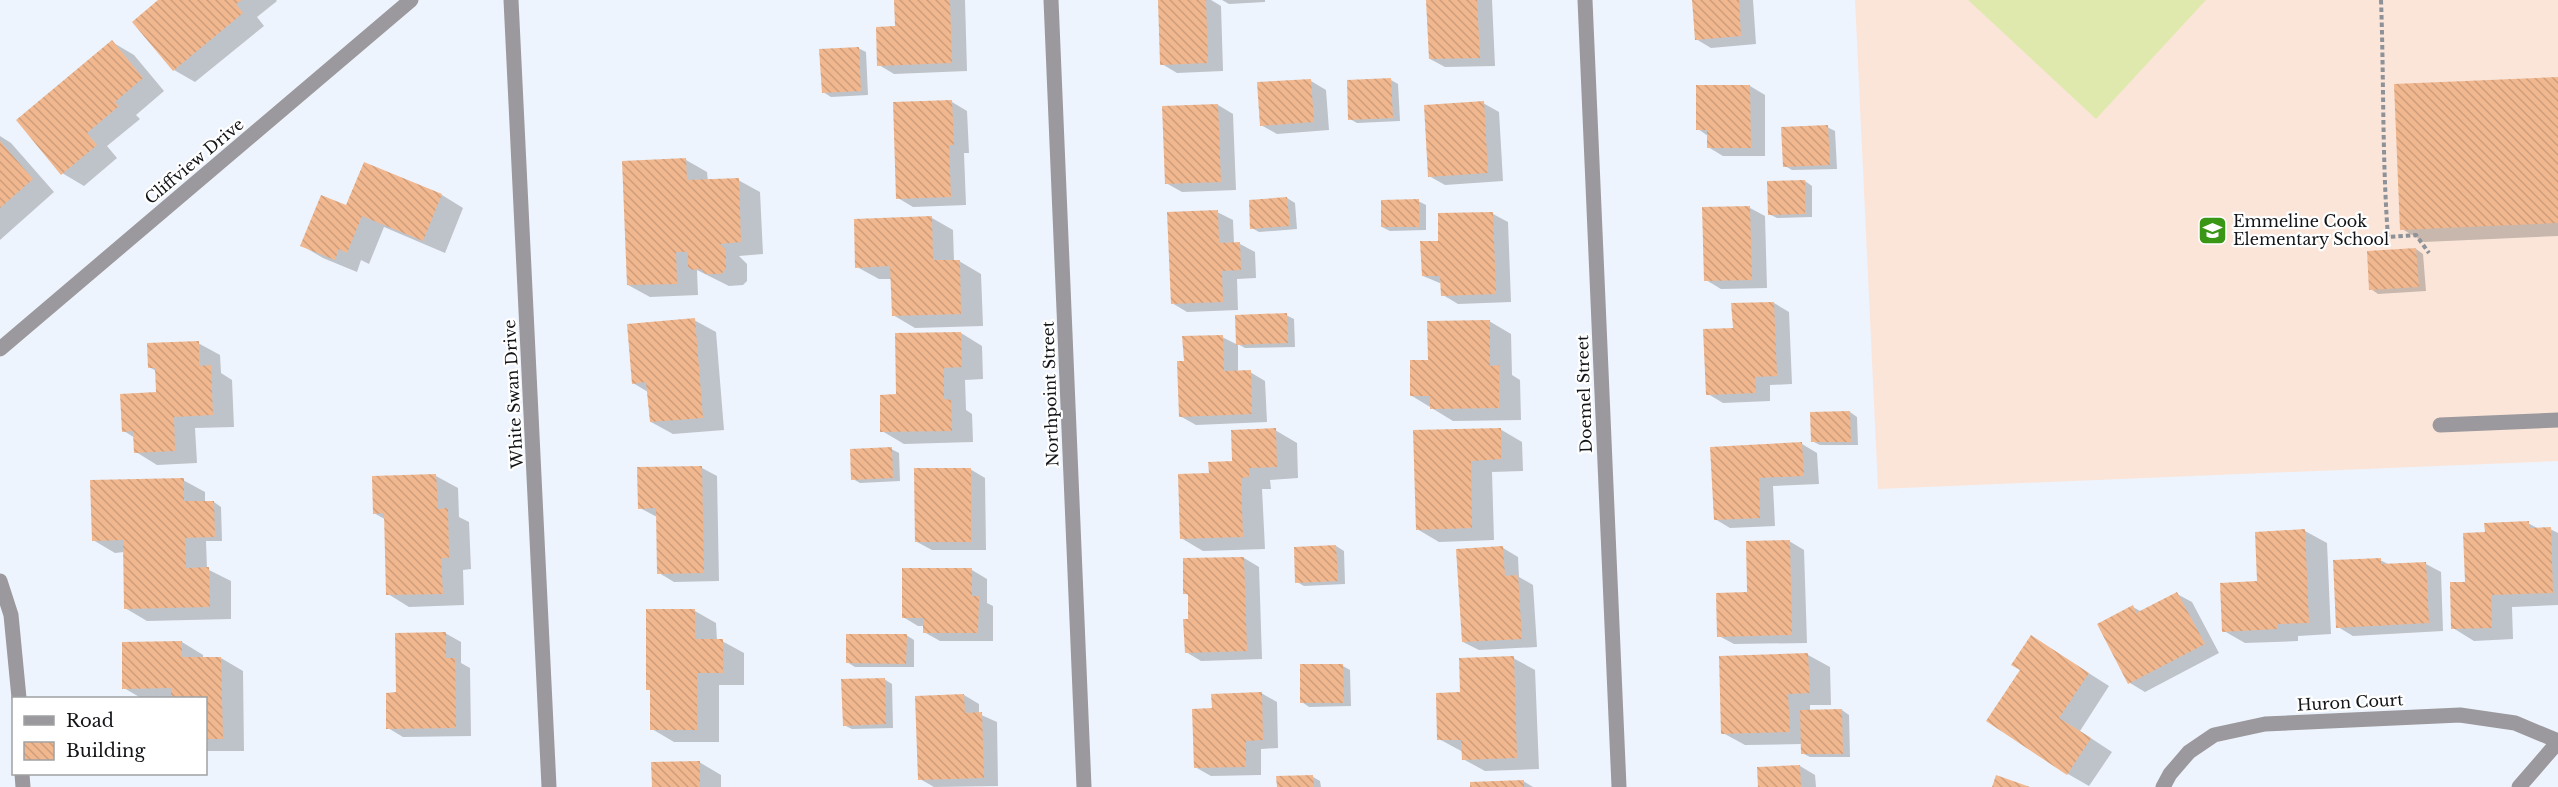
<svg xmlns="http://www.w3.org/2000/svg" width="2558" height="787" font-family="'Libre Baskerville',serif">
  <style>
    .education { fill: #fbe5d9 }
    .garden { fill: #e0e9ad }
    .shadow { fill: #0003 }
    .building { fill: url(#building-back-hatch) }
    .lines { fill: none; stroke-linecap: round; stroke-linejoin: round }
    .path { stroke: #8d9198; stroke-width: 4; stroke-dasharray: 4.5 3; stroke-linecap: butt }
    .service { stroke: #9b999d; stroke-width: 15 }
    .minor { stroke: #9b999d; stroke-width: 15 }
    .labels { text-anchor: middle; stroke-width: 4.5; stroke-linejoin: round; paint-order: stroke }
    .street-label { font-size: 16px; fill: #121417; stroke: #fff }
    .poi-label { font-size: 16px; fill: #121417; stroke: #fff; text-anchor: start }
  </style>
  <defs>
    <pattern id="building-back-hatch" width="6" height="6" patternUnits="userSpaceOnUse" patternTransform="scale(1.5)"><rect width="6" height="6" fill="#f1b890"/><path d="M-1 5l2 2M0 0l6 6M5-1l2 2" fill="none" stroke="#ce9d7b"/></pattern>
  </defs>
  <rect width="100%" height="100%" fill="#eef4fd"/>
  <!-- education -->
  <path class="education" d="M1855,0h703v461l-680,28z"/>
  <!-- garden -->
  <path class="garden" d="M1968,0h238l-110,119z"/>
  <!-- shadow -->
  <g class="shadow">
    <path d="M161,0h115l1,1 -20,16 7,9 -69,56 -21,-12z"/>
    <path d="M895,0h70l2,71 -73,3 -15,-9 17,-37z"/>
    <path d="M1160,0h51l10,6 2,65 -46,2 -15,-9z"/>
    <path d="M1222,0h43v2l-36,2z"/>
    <path d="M1428,0h64l3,66 -50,1 -15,-8z"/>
    <path d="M1693,0h60l3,44 -45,4 -15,-9z"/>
    <path d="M112,42l22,13 30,36 -28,24 4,4 -33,27 10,12 -33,28 -22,-13z"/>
    <path d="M858,48l8,4 2,43 -37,2 -8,-5z"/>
    <path d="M2558,79v157l-134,6 -22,-13z"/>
    <path d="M1391,80l7,4 2,37 -43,2 -7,-4z"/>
    <path d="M1311,81l15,9 3,40 -52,4 -16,-9z"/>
    <path d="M1750,86l15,9v61h-42l-15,-9v-11l-10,-7z"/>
    <path d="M952,102l15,9 2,42h-5l2,52 -53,2 -15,-9z"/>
    <path d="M1483,103l16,9 4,69 -58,4 -16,-9z"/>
    <path d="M1218,105l15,9 3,76 -54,2 -16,-9 -2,-76z"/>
    <path d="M1827,127l8,4 2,38 -45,1 -7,-4z"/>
    <path d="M0,136l11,7 43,49 -54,48z"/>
    <path d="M686,160l21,12 1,9 30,-1 22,12 3,62 -24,2 8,8v17l-4,4 -14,1 -32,-16 1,25 -48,2 -22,-12z"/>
    <path d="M365,164l77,31 21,13 -18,45 -61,-26 -15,37 -8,-4 -4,12 -34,-14 -22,-13 46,-38z"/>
    <path d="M1805,181l7,5v31l-35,1 -8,-4z"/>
    <path d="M1287,198l8,5 2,26 -38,3 -7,-4z"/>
    <path d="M1418,201l8,4v25l-36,1 -8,-4z"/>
    <path d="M1750,208l15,8 2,72 -46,1 -15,-9z"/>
    <path d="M1217,212l16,8 1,24h6l15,8 1,26 -19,1 1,31 -51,2 -15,-9z"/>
    <path d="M1493,214l15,8 3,80 -53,2 -15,-9 -1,-11 -19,-8 17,-34z"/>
    <path d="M932,218l21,12 1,31h5l22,13 2,52 -68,2 -22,-13 -1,-36h-13l-22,-12z"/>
    <path d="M2416,249l7,5 3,37 -48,3 -7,-5z"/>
    <path d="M1774,303l15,9 3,72 -22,1v16l-47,2 -15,-9 26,-65z"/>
    <path d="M1286,315l8,4 1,28 -50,1 -7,-4z"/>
    <path d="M694,320l22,12 8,98 -51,4 -22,-12 -3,-30 -15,-9z"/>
    <path d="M1489,321l22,13 1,41 8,5 1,40 -68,1 -41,-25 17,-34z"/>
    <path d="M961,333l21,13 1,33 -18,1 1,30 6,4 1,28 -69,2 -22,-13 16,-35z"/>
    <path d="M1222,337l16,8v27h12l15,9 2,41 -71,3 -16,-9 5,-54z"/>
    <path d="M198,343l22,12 1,18 11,7 2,47 -39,1 2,35 -40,2 -21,-13 -1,-14 -11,-7 34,-37 -2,-23 -7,-4z"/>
    <path d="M1850,412l7,5 1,28h-38l-8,-4z"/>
    <path d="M1500,429l22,13 1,29 -31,1 2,68 -55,2 -22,-13 -2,-97z"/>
    <path d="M1275,430l22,13 1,35 -28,2 1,9h-9l3,60 -62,2 -22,-13 29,-64 23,-12z"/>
    <path d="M1802,444l15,9 2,31 -46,2 2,40 -45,2 -15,-9 -3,-71z"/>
    <path d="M891,449l8,4 1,28 -40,2 -7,-4z"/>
    <path d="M702,468l15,8 2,105 -45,1 -15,-9 -2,-56 -17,-9z"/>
    <path d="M970,469l15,9 1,72h-54l-15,-8z"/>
    <path d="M436,476l22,12 1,29 10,5 2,47 -8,1 1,35 -55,2 -21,-13 -2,-74 -12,-7z"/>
    <path d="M183,480l22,12v10h9l7,5 1,34h-16l1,28 24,12v38l-84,2 -22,-13 -1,-56 -9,1 -22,-13z"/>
    <path d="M2528,523l11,6h11l8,4v72l-46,2 1,32 -39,2 -21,-13 13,-45 20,-50z"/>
    <path d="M2305,531l22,12 4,91 -33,2v5l-53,2 -21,-12 35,-48z"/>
    <path d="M1789,541l15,9 3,93 -73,1 -15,-8z"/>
    <path d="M1336,546l8,5 1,33 -41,2 -7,-4z"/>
    <path d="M1503,548l15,9 1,20 14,8 4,62 -58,3 -16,-8z"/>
    <path d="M1244,558l15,9 3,92 -61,2 -15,-9 4,-31 -1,-25 -4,-3z"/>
    <path d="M2380,560l10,5 36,-1 15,8 2,59 -90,5 -15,-9z"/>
    <path d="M972,570l15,9v24l6,3v35h-53l-16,-9v-6h-6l-15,-9z"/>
    <path d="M2177,594l15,8 27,51 -74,39 -15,-9 3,-76 9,5z"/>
    <path d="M695,611l21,12 1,18h5l22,12v32h-25v57h-45l-22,-13v-37l-4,-3z"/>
    <path d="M445,633l16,9v21l9,5 1,68 -68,1 -15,-9 10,-34z"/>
    <path d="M906,635l8,5v27h-59l-8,-5z"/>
    <path d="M2032,637l77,49 -29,45 32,21 -23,34 -21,-12 -46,-104z"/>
    <path d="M182,642l21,13v3h18l22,13 1,80h-38v-53h-65l-17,-10z"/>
    <path d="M1808,655l22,12 1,38h-21v6l32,-1 7,5 1,42h-40l-8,-4v-9l-57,1 -22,-12 -2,-76z"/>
    <path d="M1513,658l22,12 4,99 -54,2 -22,-12v-7l-24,-13 23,-46z"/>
    <path d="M1343,666l7,4 1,36 -42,1 -7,-5z"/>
    <path d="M884,679l8,5 1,44 -41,1 -8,-4z"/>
    <path d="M1261,693l16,9 1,46 -17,1v26l-50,1 -16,-9 18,-57z"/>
    <path d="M964,695l15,9v10l18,8 1,64 -64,1 -14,-8z"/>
    <path d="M699,762l22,13v12h-67z"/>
    <path d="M1800,766l15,9 1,12h-56z"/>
    <path d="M1313,777l7,4 1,6h-43z"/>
    <path d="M1523,781l10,6h-62z"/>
  </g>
  <!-- building -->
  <g class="building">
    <path d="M158,0h84l-6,4 7,9 -70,58 -41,-49z"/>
    <path d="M894,0h56l2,63 -75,3 -1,-39 19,-1z"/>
    <path d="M1158,0h48l2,63 -48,2z"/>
    <path d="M1426,0h51l3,58 -51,1z"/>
    <path d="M1692,0h47l2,36 -46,4z"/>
    <path d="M112,40l31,38 -28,24 4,4 -32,27 10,12 -36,30 -45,-55z"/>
    <path d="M859,47l2,44 -39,2 -3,-44z"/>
    <path d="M2558,77v146l-158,7 -6,-146z"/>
    <path d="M1391,78l2,40 -45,2 -1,-40z"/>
    <path d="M1311,79l3,43 -54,4 -3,-44z"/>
    <path d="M1696,85h54l1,63h-44v-18h-11z"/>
    <path d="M952,100l2,45h-5l2,52 -55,2 -3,-97z"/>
    <path d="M1484,101l4,72 -60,4 -4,-72z"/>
    <path d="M1218,104l3,78 -56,2 -3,-78z"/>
    <path d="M1828,125l2,40 -47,2 -2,-40z"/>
    <path d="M0,141l33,38 -33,29z"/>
    <path d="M686,158l1,22 52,-2 2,64 -21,2 6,6v19l-5,5h-15l-5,-5 -8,1 -5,-3v-15h-12l1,32 -50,1 -5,-124z"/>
    <path d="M364,162l78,32 -19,47 -61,-25 -15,37 -8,-4 -4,11 -35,-14 21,-51 25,10z"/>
    <path d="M1805,180v34l-37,1 -1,-34z"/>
    <path d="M1287,197l3,29 -40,3 -1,-29z"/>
    <path d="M1419,199v28h-38v-27z"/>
    <path d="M1750,206l2,74 -48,1 -2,-74z"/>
    <path d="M1218,210l1,33 21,-1 1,28 -19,1 1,31 -52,2 -4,-92z"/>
    <path d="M1493,212l3,82 -55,2 -1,-20h-18l-2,-35h18v-28z"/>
    <path d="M932,216l1,44h27l1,54 -69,2 -2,-50 -35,2 -1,-49z"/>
    <path d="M2416,248l3,39 -50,3 -2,-39z"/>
    <path d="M1774,302l3,74 -22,1 1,16 -50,2 -3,-66 30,-1 -2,-25z"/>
    <path d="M1287,313l1,30 -52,2 -1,-30z"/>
    <path d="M695,318l8,100 -53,4 -4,-40 -14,2 -5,-60z"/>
    <path d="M1490,320v46l9,-1v43l-69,1v-13h-20v-36h18l-1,-39z"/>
    <path d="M961,332l1,35 -18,1v31l7,1 1,31 -72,1v-37l16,-1 -1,-61z"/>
    <path d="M1223,335l1,36 27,-1 1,44 -73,3 -2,-56h7l-2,-25z"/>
    <path d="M199,341v25l12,-1 2,50 -39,2 1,34 -41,2 -1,-22 -11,1 -2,-38 36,-2 -1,-24h-7l-1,-25z"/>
    <path d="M1850,411l1,31h-40l-1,-30z"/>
    <path d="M1276,428l1,39 -28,1v9l-8,1 2,59 -63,2 -2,-65 31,-1 -1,-11 24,-1 -1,-31z"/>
    <path d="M1501,428v31l-30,2 1,67 -56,2 -3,-100z"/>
    <path d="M1802,442l2,34 -45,2 1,40 -46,2 -4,-73z"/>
    <path d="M892,447l1,31 -42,2 -1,-31z"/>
    <path d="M702,466l2,107 -47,1 -1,-66 -18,1 -1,-42z"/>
    <path d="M914,468h57v74h-56z"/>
    <path d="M436,474l2,35 10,-1 1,50h-8l2,36 -57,1 -2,-82 -11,1 -1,-38z"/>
    <path d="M184,478v23h30l1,36 -30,1 1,30 23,-1 1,40 -86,2 -1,-69 -31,1 -2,-61z"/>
    <path d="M2529,521v7l22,-1 2,66 -62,2 1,33 -41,1 -1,-47h15l-2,-49 22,-1 -1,-9z"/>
    <path d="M2305,529l4,94 -32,1v5l-55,3 -2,-49 37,-2 -2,-49z"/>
    <path d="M1790,540l2,95 -75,2 -1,-44 31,-1 -1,-51z"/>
    <path d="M1336,545l2,36 -43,2 -1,-36z"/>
    <path d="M1503,546l2,30 13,-1 4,64 -60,3 -6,-93z"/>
    <path d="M1244,557l3,94 -62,2 -2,-34h5v-25h-5v-36z"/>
    <path d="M2381,558v6l45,-2 3,61 -93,5 -3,-68z"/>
    <path d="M902,568h70v28h7l-1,37h-55v-15h-21z"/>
    <path d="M2177,592l28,52 -77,40 -31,-60 36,-19 3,8z"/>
    <path d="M646,609h49v30h28v34h-26v57h-47v-40h-4z"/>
    <path d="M446,632v26h9l1,70 -70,1v-36l10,-1 -1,-59z"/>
    <path d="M846,634h61l-1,30 -60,-1z"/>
    <path d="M2031,635l58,38 -30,45 32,20 -24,37 -81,-54 34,-51 -9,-5z"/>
    <path d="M182,641v16h39l2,82h-17v-41h-35v-10l-49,1v-47z"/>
    <path d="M1808,653l2,40 -22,1 2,38 -69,2 -2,-78z"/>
    <path d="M1514,656l3,102 -55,2 -1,-20h-24l-1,-47 24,-1 -1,-34z"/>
    <path d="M1300,664h43l1,39h-44z"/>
    <path d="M885,678l1,46 -43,2 -2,-47z"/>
    <path d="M1262,692l1,48 -17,1v26l-52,1 -2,-59 20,-1 -1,-14z"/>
    <path d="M964,694l1,19 17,-1 2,66 -66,2 -3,-84z"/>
    <path d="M1842,709l1,45h-42l-1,-44z"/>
    <path d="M700,761v26h-48l-1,-25z"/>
    <path d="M1800,765l1,22h-43l-1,-20z"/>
    <path d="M1313,775l1,12h-37l-1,-11z"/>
    <path d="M1996,775l34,12h-38z"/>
    <path d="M1524,780v7h-54v-5z"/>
  </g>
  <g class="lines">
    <!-- path -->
    <path class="path" d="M2381,0c3,79 1,158 7,237l28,-2 13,18"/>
    <!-- service -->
    <path class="service" d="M2440,425l118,-5"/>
    <!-- minor -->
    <g class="minor">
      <path d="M511,0l38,787"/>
      <path d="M1051,0l33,787"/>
      <path d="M1585,0l34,787"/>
      <path d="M0,349l411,-349"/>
      <path d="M0,581l11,34 8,83"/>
      <path d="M22,774l1,13"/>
      <path d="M2163,787l7,-13 19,-22 25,-17 51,-11 195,-9 55,8 43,18"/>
      <path d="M2519,787l39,-45"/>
    </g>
  </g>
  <!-- icons -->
  <defs>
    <symbol id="school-square" viewBox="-11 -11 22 22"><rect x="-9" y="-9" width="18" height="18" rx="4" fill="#3a9716" stroke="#fff"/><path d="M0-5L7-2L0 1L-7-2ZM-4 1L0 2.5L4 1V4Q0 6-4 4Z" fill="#fff"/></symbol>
  </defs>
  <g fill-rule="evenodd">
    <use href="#school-square" x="2196" y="214" width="33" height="33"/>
  </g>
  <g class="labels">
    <!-- street labels -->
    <g class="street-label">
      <text transform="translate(194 161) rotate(-40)" y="6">Cliffview Drive</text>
      <text transform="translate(513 394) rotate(-93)" y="6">White Swan Drive</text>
      <text transform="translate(1050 394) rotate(-92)" y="6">Northpoint Street</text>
      <text transform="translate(1584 394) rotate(-92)" y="6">Doemel Street</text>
      <text transform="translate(2350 702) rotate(-3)" y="6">Huron Court</text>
    </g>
    <!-- poi labels -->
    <g class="poi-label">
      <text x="2233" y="227">Emmeline Cook<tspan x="2233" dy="18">Elementary School</tspan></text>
    </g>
  </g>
  <!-- legend -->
  <rect x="12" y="697" width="195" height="78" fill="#ffffff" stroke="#a0a1a2" stroke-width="1.5"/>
  <rect x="24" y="716" width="30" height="9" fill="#9b999d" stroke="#a0a1a2" stroke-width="1.5"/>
  <text x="66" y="727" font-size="18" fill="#121417">Road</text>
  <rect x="24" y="742" width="30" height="18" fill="url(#building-back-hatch)" stroke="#a0a1a2" stroke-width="1.5"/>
  <text x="66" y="757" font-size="18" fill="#121417">Building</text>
</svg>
